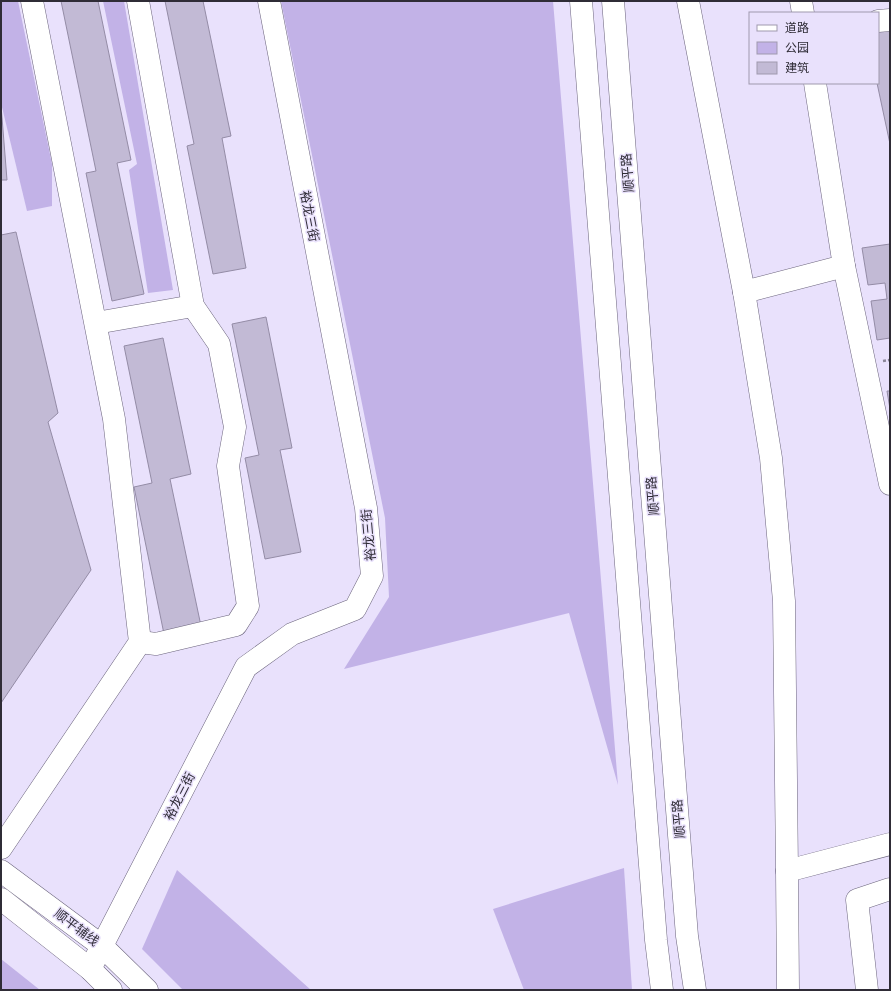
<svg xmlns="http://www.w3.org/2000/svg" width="891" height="991" font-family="'Space Grotesk','Noto Sans SC',sans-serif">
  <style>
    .green { fill: #c2b2e7 }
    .building { fill: #c2bad5; stroke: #948ca6 }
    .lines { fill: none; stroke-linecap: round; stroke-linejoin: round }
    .minor-casing { stroke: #6c657d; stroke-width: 23 }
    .major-casing { stroke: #6c657d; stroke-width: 23 }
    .path { stroke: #8b8598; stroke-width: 2.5; stroke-dasharray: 3 2; stroke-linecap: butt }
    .minor { stroke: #fff; stroke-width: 22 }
    .major { stroke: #fff; stroke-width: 22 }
    .labels { text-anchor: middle; stroke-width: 3; stroke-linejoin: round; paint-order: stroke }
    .street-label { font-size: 13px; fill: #2f2c36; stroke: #e9e1fc }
  </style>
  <rect width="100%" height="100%" fill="#e9e1fc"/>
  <!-- green -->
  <g class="green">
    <path d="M1,1h17l34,163v42l-25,5 -26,-108z"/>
    <path d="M103,1h21l49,289 -25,3 -19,-123 8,-6z"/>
    <path d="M281,1h272l65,784 -49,-172 -225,56 45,-72 -4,-79z"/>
    <path d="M624,868l8,122h-108l-31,-81z"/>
    <path d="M177,870l134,120h-128l-41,-41z"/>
    <path d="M1,959l39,31h-39z"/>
  </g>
  <!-- building -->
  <g class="building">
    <path d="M61,1h37l33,159 -14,3 27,131 -32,7 -26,-128 10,-2z"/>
    <path d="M165,1h38l28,135 -9,2 24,130 -33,6 -26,-128 7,-2z"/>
    <path d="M890,29v115l-13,-61 1,-51z"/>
    <path d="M1,105l6,75h-6z"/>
    <path d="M16,232l42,181 -10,9 43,148 -90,133v-468z"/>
    <path d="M890,244v94l-13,2 -6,-39 16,-2 -2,-16 -17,2 -6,-37z"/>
    <path d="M266,317l26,131 -12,2 21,102 -36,7 -20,-101 14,-3 -27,-131z"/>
    <path d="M163,338l28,136 -21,5 31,147 -37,8 -30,-147 18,-4 -28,-137z"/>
    <path d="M887,391h3v18z"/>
  </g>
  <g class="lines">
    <defs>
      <g id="minor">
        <path d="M138,1l55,305 26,38 16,83 -7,39 20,140 -12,19 -80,19 -16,-2"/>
        <path d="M688,1l56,291 27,166 13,143 3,270 103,-27"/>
        <path d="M801,1l2,12"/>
        <path d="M878,21l12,-1"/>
        <path d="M844,266l46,218"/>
        <path d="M744,292l100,-26 -29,-183"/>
        <path d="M96,323l97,-17"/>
        <path d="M1,848l139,-206 -26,-223 -82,-418"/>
        <path d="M787,871l1,119"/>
        <path d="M90,969l156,-302 46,-33 63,-25 17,-33 -6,-68 -97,-507"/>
        <path d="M867,990l-10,-90 33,-11"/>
      </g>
      <g id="major">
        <path d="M581,1l75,939 6,50"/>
        <path d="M613,1l74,935 8,54"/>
        <path d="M1,871l101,75 45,44"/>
        <path d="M1,899l89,70 21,21"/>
      </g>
    </defs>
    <!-- minor casing -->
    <use href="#minor" class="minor-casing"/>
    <!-- major casing -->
    <use href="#major" class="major-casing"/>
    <!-- path -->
    <path class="path" d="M883,361l7,-1"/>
    <!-- minor -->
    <use href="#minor" class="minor"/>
    <!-- major -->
    <use href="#major" class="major"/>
  </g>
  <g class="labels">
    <!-- street labels -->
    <g class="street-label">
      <text transform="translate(627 173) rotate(-95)" y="5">顺平路</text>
      <text transform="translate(310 216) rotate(79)" y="5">裕龙三街</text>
      <text transform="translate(652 496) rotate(-95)" y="5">顺平路</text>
      <text transform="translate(368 535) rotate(-95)" y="5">裕龙三街</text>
      <text transform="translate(179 796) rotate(-63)" y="5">裕龙三街</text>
      <text transform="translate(678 819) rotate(-95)" y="5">顺平路</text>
      <text transform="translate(77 927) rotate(37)" y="5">顺平辅线</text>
    </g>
  </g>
  <!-- border -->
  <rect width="891" height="991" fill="none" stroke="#2f2c36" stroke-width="4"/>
  <!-- legend -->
  <rect x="749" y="12" width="130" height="72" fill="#e9e1fc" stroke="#9f99ad"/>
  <rect x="757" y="25" width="20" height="6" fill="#ffffff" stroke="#9f99ad"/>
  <text x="785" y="32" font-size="12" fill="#2f2c36">道路</text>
  <rect x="757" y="42" width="20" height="12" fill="#c2b2e7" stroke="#9f99ad"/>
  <text x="785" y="52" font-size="12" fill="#2f2c36">公园</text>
  <rect x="757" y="62" width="20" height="12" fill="#c2bad5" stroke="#9f99ad"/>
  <text x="785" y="72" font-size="12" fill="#2f2c36">建筑</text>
</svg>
